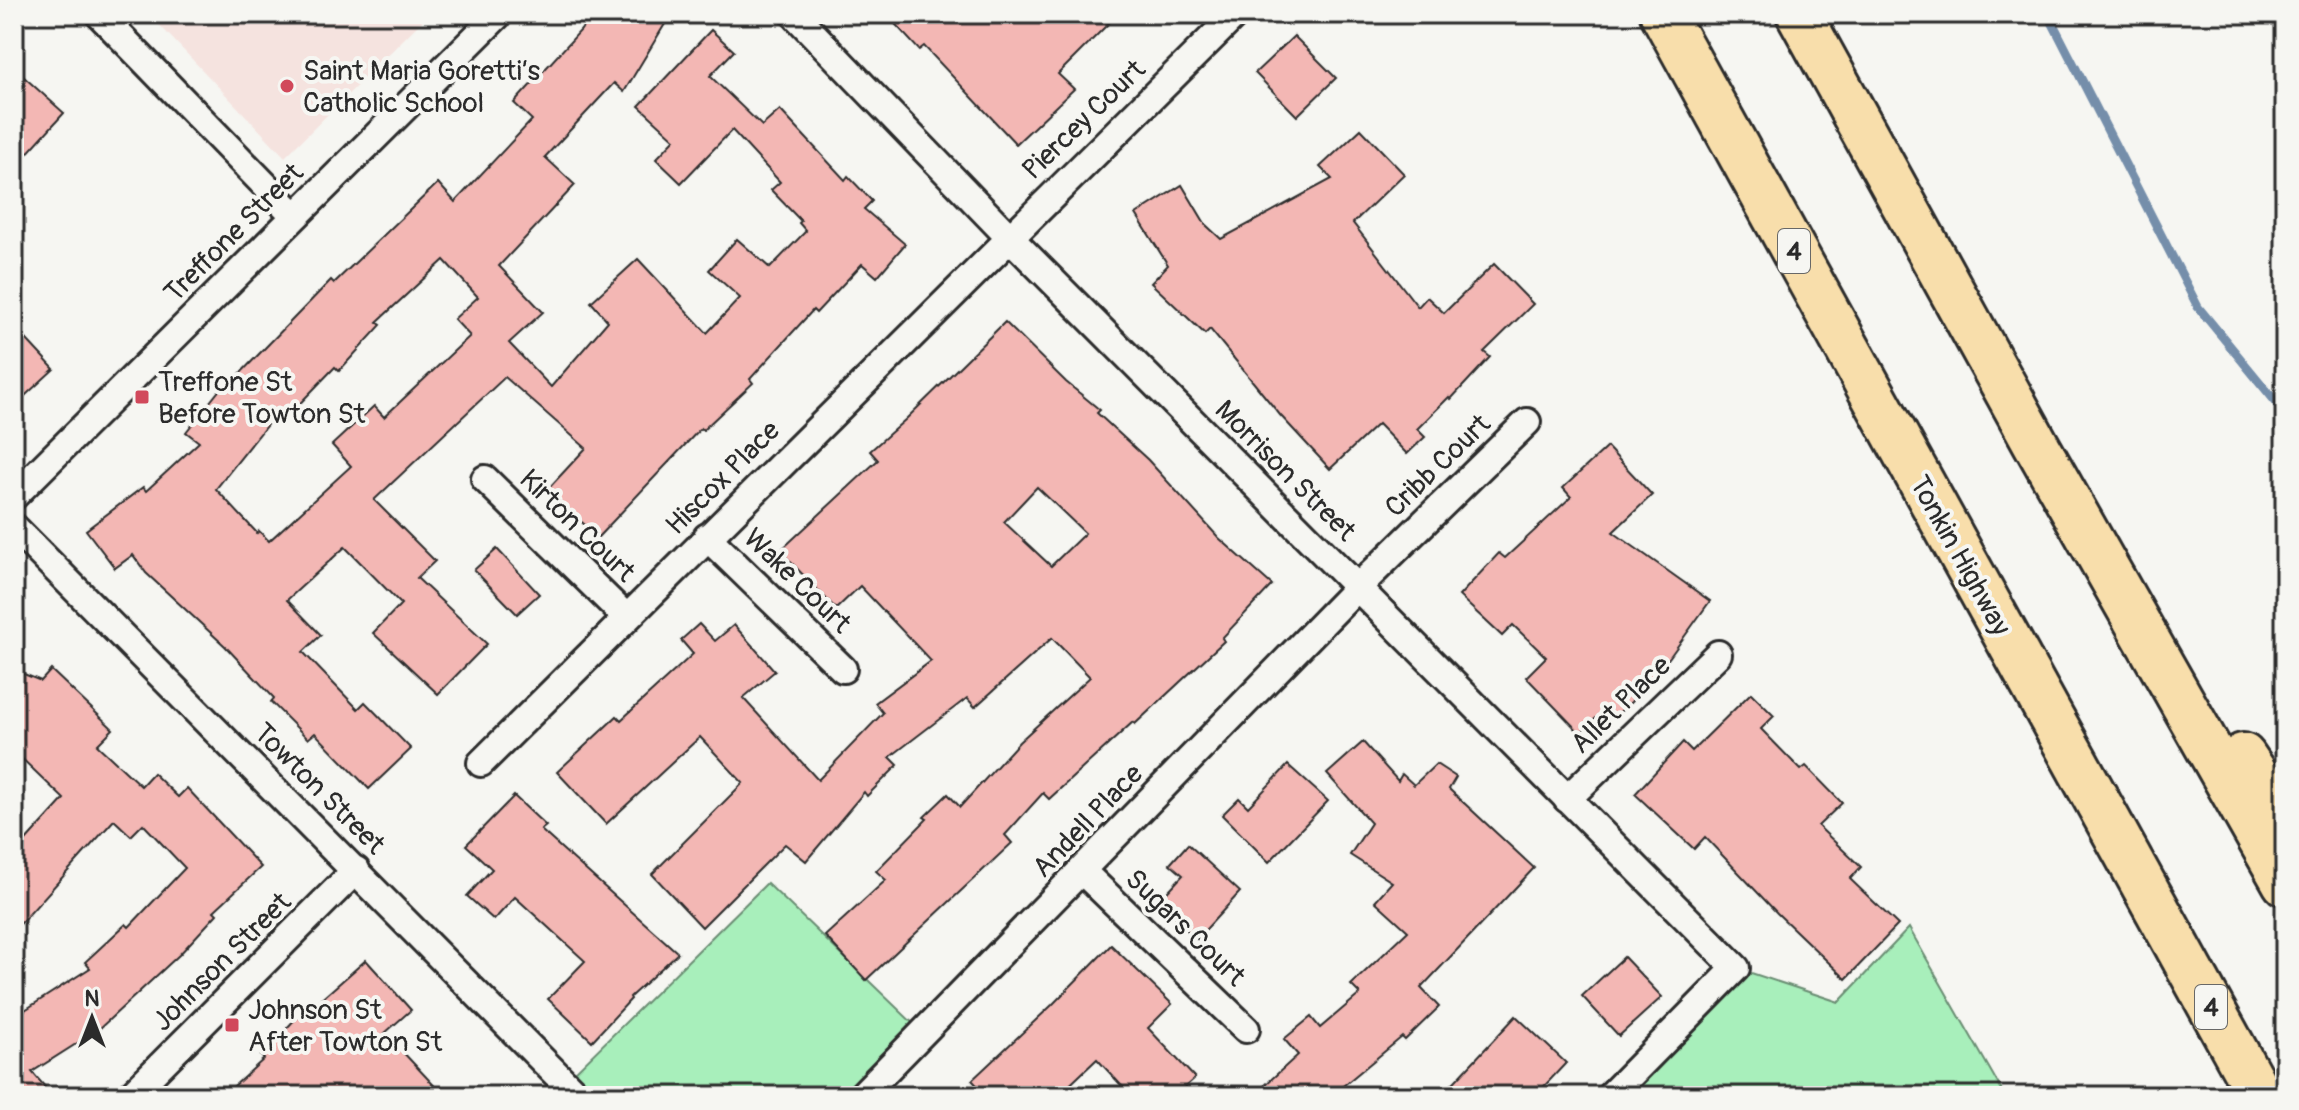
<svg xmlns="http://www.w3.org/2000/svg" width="2299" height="1110" font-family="Pangolin,sans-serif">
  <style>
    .built { fill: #f5e3df }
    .green { fill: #a8efbb; stroke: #6a8d73; stroke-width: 2 }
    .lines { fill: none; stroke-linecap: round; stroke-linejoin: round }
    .stream { stroke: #748eaa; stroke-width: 9 }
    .building { fill: #f3b7b4; stroke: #2b2b2b; stroke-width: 2; fill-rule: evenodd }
    .minor-casing { stroke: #2b2b2b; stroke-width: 32 }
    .motorway-casing { stroke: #2b2b2b; stroke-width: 50 }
    .minor { stroke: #f6f6f2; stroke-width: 26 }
    .motorway { stroke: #f8deab; stroke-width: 44 }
    .poi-dot { fill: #d1495b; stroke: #f6f6f2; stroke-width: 3 }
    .labels { text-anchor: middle; stroke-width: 8; stroke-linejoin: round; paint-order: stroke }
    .shield { fill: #f6f6f2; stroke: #686867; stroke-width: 2 }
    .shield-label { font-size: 26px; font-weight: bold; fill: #2b2b2b }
    .poi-label { font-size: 28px; fill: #2b2b2b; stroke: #f6f6f2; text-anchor: start }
    .street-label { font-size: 28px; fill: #2b2b2b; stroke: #f6f6f2 }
  </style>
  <rect width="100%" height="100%" fill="#f6f6f2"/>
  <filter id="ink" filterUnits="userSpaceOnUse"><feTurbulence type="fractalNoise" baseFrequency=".0125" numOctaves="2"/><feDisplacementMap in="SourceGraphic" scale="16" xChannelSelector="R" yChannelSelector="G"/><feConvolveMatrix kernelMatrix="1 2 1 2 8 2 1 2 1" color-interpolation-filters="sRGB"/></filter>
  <g filter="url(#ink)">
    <!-- built -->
    <path class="built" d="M149,14h280l-144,143z"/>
    <!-- green -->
    <g class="green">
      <path d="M767,883l156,150 -62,63h-283l-13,-14z"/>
      <path d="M1909,928l96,168h-395l126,-128 103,34z"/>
    </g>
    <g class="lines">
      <!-- stream -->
      <path class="stream" d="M2048,14l150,293 87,106"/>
    </g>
    <!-- building -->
    <g class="building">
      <path d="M591,14h80l-47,78 -10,-9 -69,74 30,28 -76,81 44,46 -34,31 42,44 57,-66 -17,-19 47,-43 69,74 33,-35 -31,-28 28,-31 33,29 36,-37 -7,-8 2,-2 -30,-31 9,-8 -48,-52 -51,53 -25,-24 19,-20 -36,-33 72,-76 23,21 -24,25 52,50 18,-16 65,70 3,-4 24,25 -8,8 41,35 -28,33 -15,-13 -46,49 -3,-3 -63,69 3,4 -50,47 -2,-2 -103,109 -51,-47 39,-42 -81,-71 -131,123 61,61 -18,17 70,66 -49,50 -65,-61 28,-29 -56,-57 -58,53 34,35 -18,17 55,57 7,-7 46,47 -42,40 -54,-56 -7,6 -37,-37 3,-4 -49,-52 -79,-73 -13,-18 -18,13 -29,-38 57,-43 3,4 53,-49 -13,-10 39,-49 4,2 102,-105 3,3 104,-100 17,19 77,-82 -18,-17 67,-73zM444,260l34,37 -24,22 16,17 -86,81 -10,-11 -42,39 19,21 -82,75 -10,-10 -2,2 -41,-44 58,-73 7,7 54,-56 4,4 42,-46 -4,-3z"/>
      <path d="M886,14h232l-60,60 16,15 -58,55 -92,-98 -5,4z"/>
      <path d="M1294,36l42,42 -39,38 -42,-43z"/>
      <path d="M14,68l50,45 -50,55z"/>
      <path d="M1361,129l43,45 -51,49 65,84 9,-10 17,16 50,-49 39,40 -49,48 6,5 -39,42 -2,-2 -32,32 8,8 -18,17 -29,-30 -48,45 -50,-54 -70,-86 -5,5 -54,-51 17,-18 -32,-51 46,-29 24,40 15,14 111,-60 -12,-12z"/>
      <path d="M1005,322l61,60 34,28 -3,3 51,47 71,78 53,47 -50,53 2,3 -89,83 -2,-2 -84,77 -6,-6 -38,42 7,8 -146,137 -41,-44 61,-56 -10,-9 51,-52 -3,-2 24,-23 12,13 59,-65 71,-65 -38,-39 -77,69 -8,-9 -77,59 8,8 -31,31 -3,-4 -58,69 -21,-17 -83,83 -50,-53 91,-91 -43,-46 -94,87 -49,-52 60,-56 4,4 72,-66 -12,-14 18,-16 16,17 19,-16 41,46 -32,27 75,82 65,-67 -8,-10 56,-42 -71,-75 -24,23 -56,-58 98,-91 -8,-9 36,-32zM1037,487l48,46 -34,33 -47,-44z"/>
      <path d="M14,326l40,43 -40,37z"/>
      <path d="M1607,447l45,48 -39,37 97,69 -41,57 -38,44 -18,16 -8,-8 -25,23 -54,-56 20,-20 -33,-32 -11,11 -43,-40 40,-43 6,5 66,-61 -8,-9z"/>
      <path d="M497,549l42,45 -22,20 -43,-44z"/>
      <path d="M14,670l27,11 10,-11 62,59 -16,16 44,41 12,-13 25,24 9,-9 74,79 -47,44 3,3 -38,41 -81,75 -66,42 21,24h-39v-79l76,-49 -5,-6 41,-38 3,3 56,-59 -42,-44 -12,12 -17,-16 -100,111v-77l50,-55 -50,-48z"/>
      <path d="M1751,693l23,23 -13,13 40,41 5,-4 36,37 -24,23 43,41 -11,12 48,46 -52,54 -69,-66 -72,-76 -11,12 -59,-55 48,-52 9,9z"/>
      <path d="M1363,742l35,39 4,-7 12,11 22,-21 20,13 -7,12 85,79 -113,120 18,19 -34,33 -3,-3 -71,59h-78l45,-41 -14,-16 27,-22 9,11 40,-34 -9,-9 57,-54 -33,-30 17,-19 -42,-27 21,-32 -44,-49z"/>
      <path d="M1288,765l40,36 -59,61 -47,-47 17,-17 9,9z"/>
      <path d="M514,796l32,30 -5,4 137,123 -48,44 1,2 -39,42 -44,-42 37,-38 -70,-64 -21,23 -27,-24 25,-27 -26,-24z"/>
      <path d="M1188,844l52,48 -43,47 -40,-36 26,-28 -13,-11z"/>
      <path d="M1111,945l61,59 -24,24 47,50 -20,18h-44l-34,-37 -39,37h-71l-15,-16 80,-75z"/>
      <path d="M1624,957l38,40 -43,39 -37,-40z"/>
      <path d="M366,960l45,50 -26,23 59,63h-221l41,-37 -3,-3 37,-40 2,2z"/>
      <path d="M1516,1016l50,47 -31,33h-94z"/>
    </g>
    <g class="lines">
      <defs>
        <g id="minor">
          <path d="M99,14l195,201"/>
          <path d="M794,14l215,223 727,731 -126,128"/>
          <path d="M485,479l141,138"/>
          <path d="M14,496l485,-482"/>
          <path d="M14,527l564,569"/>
          <path d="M707,537l136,132"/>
          <path d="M481,763l755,-749"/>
          <path d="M1567,799l151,-145"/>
          <path d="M1082,871l164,158"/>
          <path d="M130,1096l226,-226"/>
          <path d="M861,1096l496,-508 170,-166"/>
        </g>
        <g id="motorway">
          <path d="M1663,14l597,1082"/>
          <path d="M1799,14l237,430 249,439"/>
          <path d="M2243,756l42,62"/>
        </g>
      </defs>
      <!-- minor casing -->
      <use href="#minor" class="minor-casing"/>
      <!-- motorway casing -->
      <use href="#motorway" class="motorway-casing"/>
      <!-- minor -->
      <use href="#minor" class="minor"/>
      <!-- motorway -->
      <use href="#motorway" class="motorway"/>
    </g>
  </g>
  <!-- markers -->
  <g class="poi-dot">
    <circle cx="287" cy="86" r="8"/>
    <rect x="134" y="389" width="16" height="16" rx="4"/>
    <rect x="224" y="1017" width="16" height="16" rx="4"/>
  </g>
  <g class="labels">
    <!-- shield labels -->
    <g class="shield">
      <rect x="1778" y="229" width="32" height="44" rx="6"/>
      <rect x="2195" y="985" width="32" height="44" rx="6"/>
    </g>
    <g class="shield-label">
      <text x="1794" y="260">4</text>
      <text x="2211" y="1016">4</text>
    </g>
    <!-- poi labels -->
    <g class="poi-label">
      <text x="303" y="80">Saint Maria Goretti’s<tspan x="303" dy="32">Catholic School</tspan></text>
      <text x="158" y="391">Treffone St<tspan x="158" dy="32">Before Towton St</tspan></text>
      <text x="248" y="1019">Johnson St<tspan x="248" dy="32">After Towton St</tspan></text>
    </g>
    <!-- street labels -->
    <g class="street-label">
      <text transform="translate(1083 119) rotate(-44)" y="10">Piercey Court</text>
      <text transform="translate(233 232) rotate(-45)" y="10">Treffone Street</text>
      <text transform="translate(1437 465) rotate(-44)" y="10">Cribb Court</text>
      <text transform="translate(1286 470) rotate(45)" y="10">Morrison Street</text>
      <text transform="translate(722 477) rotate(-45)" y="10">Hiscox Place</text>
      <text transform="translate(578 525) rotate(44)" y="10">Kirton Court</text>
      <text transform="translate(1961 555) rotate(61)" y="10">Tonkin Highway</text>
      <text transform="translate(798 580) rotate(44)" y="10">Wake Court</text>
      <text transform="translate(1620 704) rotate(-44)" y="10">Allet Place</text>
      <text transform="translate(320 788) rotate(45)" y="10">Towton Street</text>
      <text transform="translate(1087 820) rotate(-46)" y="10">Andell Place</text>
      <text transform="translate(1186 927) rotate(44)" y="10">Sugars Court</text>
      <text transform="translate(221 961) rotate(-45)" y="10">Johnson Street</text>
    </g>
  </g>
  <!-- margin -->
  <rect width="2299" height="1110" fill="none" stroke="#f6f6f2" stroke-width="48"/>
  <rect x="24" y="24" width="2251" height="1062" fill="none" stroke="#2b2b2b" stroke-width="3" filter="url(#ink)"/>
  <!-- north arrow -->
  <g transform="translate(92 1018)" stroke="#f6f6f2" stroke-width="6" paint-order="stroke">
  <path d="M0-6L14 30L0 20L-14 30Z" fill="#2b2b2b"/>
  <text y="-12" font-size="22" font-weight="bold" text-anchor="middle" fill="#2b2b2b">N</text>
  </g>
</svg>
